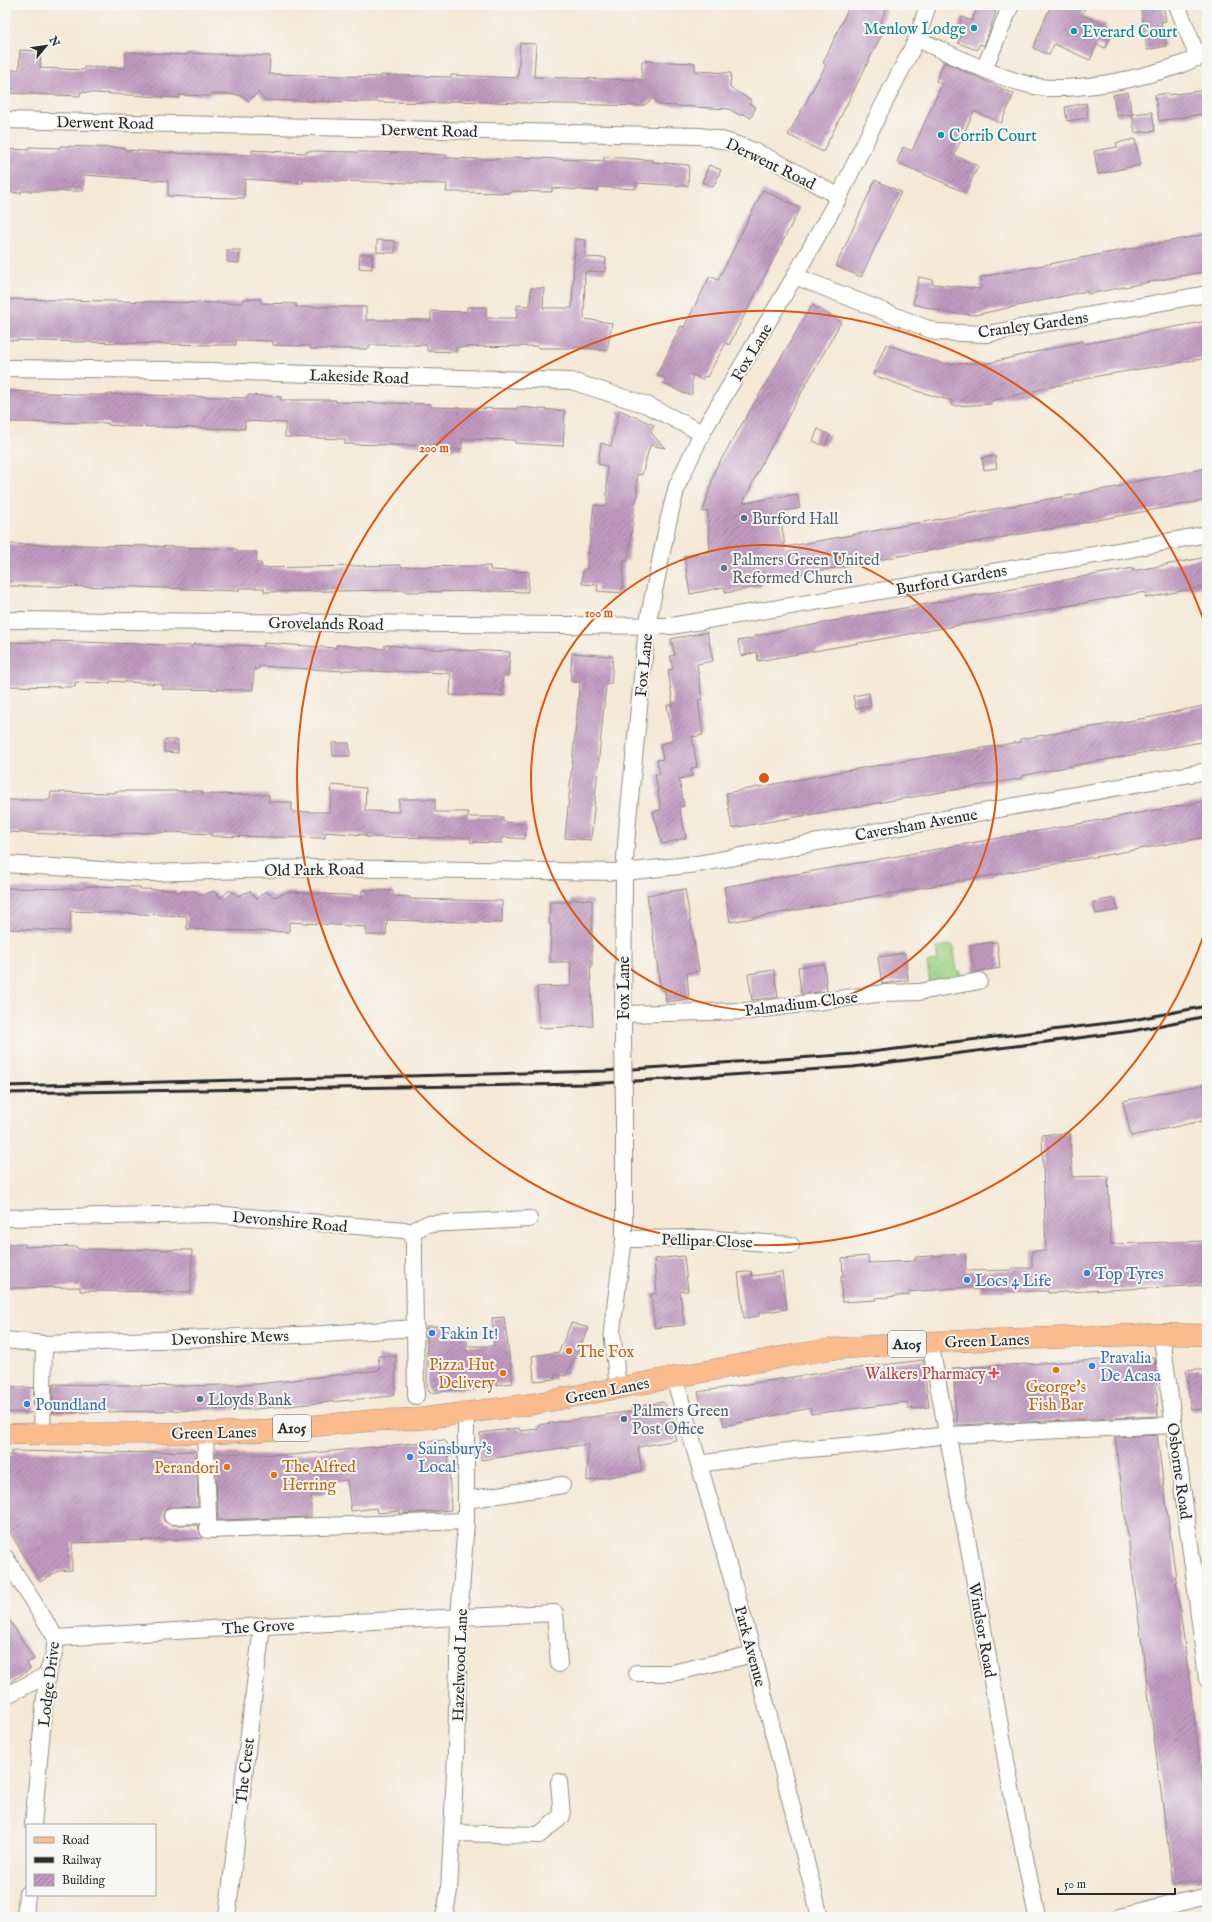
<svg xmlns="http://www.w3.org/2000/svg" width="1212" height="1922" font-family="'IM FELL English',serif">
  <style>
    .grass { fill: url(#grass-dots); stroke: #668058 }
    .building { fill: url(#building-hatch) }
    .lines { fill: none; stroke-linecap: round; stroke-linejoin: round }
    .minor-casing { stroke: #908a80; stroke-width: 18 }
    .major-casing { stroke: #908a80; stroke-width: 22 }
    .minor { stroke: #fff; stroke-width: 16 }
    .major { stroke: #fbbb8d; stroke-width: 21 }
    .rail { stroke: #2b2b2b; stroke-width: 3 }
    .minor-bridge-casing { stroke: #908a80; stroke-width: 18; stroke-linecap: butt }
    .minor-bridge { stroke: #fff; stroke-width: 16 }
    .ring { fill: none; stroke: #df570e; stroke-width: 2 }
    .culture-dot { fill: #0f9aa8; stroke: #f6f6f2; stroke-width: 1.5 }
    .service-dot { fill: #5c6f8a; stroke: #f6f6f2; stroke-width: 1.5 }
    .worship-dot { fill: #6b7280; stroke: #f6f6f2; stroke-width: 1.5 }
    .shop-dot { fill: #3f7fe0; stroke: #f6f6f2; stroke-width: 1.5 }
    .food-dot { fill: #e8710a; stroke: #f6f6f2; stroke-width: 1.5 }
    .health-dot { fill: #e0444e; stroke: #f6f6f2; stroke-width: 1.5 }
    .labels { text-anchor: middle; stroke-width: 4; stroke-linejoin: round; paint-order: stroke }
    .shield { fill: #f6f6f2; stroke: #686867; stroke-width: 1 }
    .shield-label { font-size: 15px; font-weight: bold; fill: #2b2b2b }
    .culture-label { font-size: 16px; fill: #0d838f; stroke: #f6f6f2; text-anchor: start }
    .street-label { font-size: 16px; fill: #2b2b2b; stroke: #f6f6f2 }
    .service-label { font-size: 16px; fill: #4e5e75; stroke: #f6f6f2; text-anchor: start }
    .worship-label { font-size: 16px; fill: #5b616d; stroke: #f6f6f2; text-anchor: start }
    .shop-label { font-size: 16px; fill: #366cbe; stroke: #f6f6f2; text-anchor: start }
    .food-label { font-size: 16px; fill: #c56008; stroke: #f6f6f2; text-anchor: start }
    .health-label { font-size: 16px; fill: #be3a42; stroke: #f6f6f2; text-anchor: end }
    .centre { fill: #df570e; stroke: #f6f6f2; stroke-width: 2 }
    .ring-label { font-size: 12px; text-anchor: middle; font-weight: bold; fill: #df570e; stroke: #f6f6f2; stroke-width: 4; stroke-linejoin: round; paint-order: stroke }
  </style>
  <defs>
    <pattern id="grass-dots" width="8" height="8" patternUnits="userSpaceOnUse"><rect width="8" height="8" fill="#a0d484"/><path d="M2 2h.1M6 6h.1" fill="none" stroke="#8ab672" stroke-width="1.8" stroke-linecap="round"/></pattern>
    <pattern id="building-hatch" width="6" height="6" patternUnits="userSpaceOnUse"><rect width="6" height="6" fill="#c099c0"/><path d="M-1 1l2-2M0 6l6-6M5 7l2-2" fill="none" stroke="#9c7d9c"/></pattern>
  </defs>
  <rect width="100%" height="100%" fill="#f6f6f2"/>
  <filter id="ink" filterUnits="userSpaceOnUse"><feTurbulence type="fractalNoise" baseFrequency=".025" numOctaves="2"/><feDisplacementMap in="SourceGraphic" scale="8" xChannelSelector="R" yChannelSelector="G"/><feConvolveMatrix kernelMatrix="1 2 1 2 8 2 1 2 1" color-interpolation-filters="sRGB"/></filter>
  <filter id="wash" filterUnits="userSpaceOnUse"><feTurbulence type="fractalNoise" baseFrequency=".012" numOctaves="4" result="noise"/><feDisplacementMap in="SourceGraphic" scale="16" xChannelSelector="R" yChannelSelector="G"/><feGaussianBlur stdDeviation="0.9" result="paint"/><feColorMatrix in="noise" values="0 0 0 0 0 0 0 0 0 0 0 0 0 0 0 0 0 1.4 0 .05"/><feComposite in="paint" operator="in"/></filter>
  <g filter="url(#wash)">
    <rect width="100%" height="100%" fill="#f5e8d6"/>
    <!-- grass -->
    <path class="grass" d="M953,945l4,26 4,1 -2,8 -29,4 -3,-21 11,-3 -2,-13z"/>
    <g id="blocks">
      <!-- building -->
      <g class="building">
        <path d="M850,5h38l-11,27 5,2 -59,118 -35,-17 38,-70 -3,-2z"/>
        <path d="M978,5l18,7 -12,34 -4,-2 -3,6 -19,-7 3,-7 -5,-2 6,-17 10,4z"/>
        <path d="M1051,5h35l-4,10 24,10 -2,4 8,4 -7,15 -8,-4 -7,16 -36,-16 -5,11 -16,-7z"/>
        <path d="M1140,5h23l3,16 -5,1 5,24 -19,4z"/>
        <path d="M520,43l16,1 -2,33 108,3v-19l53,2v8l36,2 -1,15 21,12 -2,3 7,4 -5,11 -9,-5 -1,3 -12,-7 -69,-4 -7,-7 -7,6 -5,2 -192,-5v2l-141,-2 -43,-1 -7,-8 -9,9 -9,-6 -14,-1h-16v2l-31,-1v3l-99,-6v4l-75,-3v-24l14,1 1,-20 21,1 -1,17 44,2v-3l41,1 1,-16 61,3v-2l83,3 -1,18 112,3v-2l70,2v-2l67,3z"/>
        <path d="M944,62l70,32 -13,29 -27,-12 -20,44 24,11 -12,27 -69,-31 6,-15 9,4 30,-67 -6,-3z"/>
        <path d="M1207,90v23l-48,8 -4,-26 13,-2v2z"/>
        <path d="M1128,92l4,22 -15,2 -4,-21z"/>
        <path d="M1086,103l2,15 -21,3 -2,-14z"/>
        <path d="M1152,112l3,19 -20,2 -3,-19z"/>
        <path d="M1135,139l5,26 -42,9 -4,-23 23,-4 -1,-4z"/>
        <path d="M60,146l65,2v2l67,4 60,1v-5l55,3v-2l106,2 33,2v3l33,1h35v-2l90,4v-4l49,3v2l36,3 -1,21 -52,-3v6l-38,-2v4l-46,-3v4l-41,-1v2l-54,-1h-11l1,-8 -144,-4v3l-58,-4 -1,19 -57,-1 -19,-1v-15l-84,-6 -1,16h-62v2l-16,-1v-43l24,1v-3l31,1z"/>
        <path d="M709,165l12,5 -8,17 -11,-5z"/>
        <path d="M875,180l26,12 -40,85 -25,-11z"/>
        <path d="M763,190l37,18 -71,137 -3,-2 -19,34 -3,-1 -2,4 -10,-6v20h-7l-22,-11 3,-4 -9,-4 24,-49 3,1 26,-51 8,4z"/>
        <path d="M1207,234v37l-119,23 -1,-3 -112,24 -25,-2 -37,-9 6,-27 14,3 -1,4 48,5 1,-12z"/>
        <path d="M575,239l11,1 -1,17 21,1 -1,14 -20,-1 -1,48 28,4 -5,28 -18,-3h-51v-2l-82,1v5l-29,-1v-6h-58v4h-59v-3l-37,-1v-4l-37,-1v5h-30l-201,-5v-41l209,4h28v-4h19v4l35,1v3h70v13h65v-9l36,1v-5h19v11h31v-13l13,1 1,-18h13l-1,20h29z"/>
        <path d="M377,240l18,1v12l-18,-1z"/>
        <path d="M227,250h13l-1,13 -12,-1z"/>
        <path d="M360,254h12v15l-13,-1z"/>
        <path d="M812,305l29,17 -78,139 -20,42 54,-9 3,14 -20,4 5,35 337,-61v-2l85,-16v32l-417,76v2l-27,5 -2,3 -35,7 -2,-6 -34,7 -6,-38 26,-4 -2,-41 -5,1 12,-42z"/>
        <path d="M1207,321v37l-109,18 -107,25v3l-38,2 -1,-5 -35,-10 -44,-16 13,-31 58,20 44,-1 95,-22 1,3z"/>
        <path d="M7,391l66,3v1h36v-1l139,4v-3l33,2 -1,3h56v2l95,2v3l42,1 44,1v-2l48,4 -2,35 -48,-3v-3l-53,-1v10h-19v-3l-98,-2v-5l-60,-2v-14l-40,-2v8l-121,-3 -16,-1v-2l-102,-1z"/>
        <path d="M619,410l35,15 -3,8 14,15 -15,-3 -8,30 -5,-1v27h-2l-7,60h-4l-2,32 -25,-2 1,-6 -16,-1 1,-15h4l7,-64 13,1v-40l-9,-2 3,-21 10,3z"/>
        <path d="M818,429l12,6 -5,11 -12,-5z"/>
        <path d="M995,456l2,12 -13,2 -2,-12z"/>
        <path d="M5,544l143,2 89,3v3h20l-1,11h5l1,5 139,-3v2l89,-1v4l39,2 -1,20 -32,-1 -90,1v-2l-142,2v-4h-25v3l-102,-4 -132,-1z"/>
        <path d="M1207,557v29l-61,12 -1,-6 -387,69 -1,-9 -16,4 -3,-15 16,-3v-2l139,-26 240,-42v3z"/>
        <path d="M707,632l6,29 -16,3 5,36h-4l5,35 -11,2 5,30 -6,1 1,8 -13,3 5,27 -5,1 7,31 -24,6 -9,-32 8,-2 -6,-36h5l-3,-14 6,-1 -3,-15 13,-3 -6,-36h6l-5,-35 5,-1 -3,-13 5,-1 -4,-16z"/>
        <path d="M51,641l142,5v-2l71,2v-3l72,5v-3l49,4v-4l22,2v1l103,4 -2,24h-5l-1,20 -52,-1 1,-21 -6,-1 -52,-2v1l-49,-2v1l-85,-5v3h-5l-1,21 -91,-1v-5l-52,-3v2l-35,-1v5l-70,-1 1,-44 45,1z"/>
        <path d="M572,653l41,3 -2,28h-5l-15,156 -26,-2 15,-156 -10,-1z"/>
        <path d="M869,693l2,13 -15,3 -3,-13z"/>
        <path d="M1207,705v36l-168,31 -17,4 1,2 -291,50 -6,-35 130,-24 164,-27v-3l132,-22z"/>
        <path d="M164,740h14v13l-14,-1z"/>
        <path d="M332,743h17l1,13h-17z"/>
        <path d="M332,785l34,3 -1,23 34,1v-13h36v13h33v5h35v5l23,2 -1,15 -23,-2v6l-32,-1 1,-4 -105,-1v-2l-41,-3v6l-114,-2v-2l-39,-2 -97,3 -70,-3v-32h45l1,-8 64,1v-2h87v3l67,1v7h23v10h38z"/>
        <path d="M1207,801v36l-477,85 -6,-35z"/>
        <path d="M85,886l55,1v2l36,1v2l18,-1 8,4 12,-4 7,7 8,-8 9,6 12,-5 7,8 8,-8 9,6 14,-5 74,4v-6l31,1v5l17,1v2l92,2v22l-115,-3 -1,15h-20v-8l-77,-5v10l-102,-3v-13l-116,-5 -1,20 -65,-2v-41l74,1 6,-1z"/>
        <path d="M685,889l14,82 -12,2 2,26 -23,3 -1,-12 -4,1 -14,-96z"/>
        <path d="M1115,898l3,12 -22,4 -3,-12z"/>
        <path d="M571,899l21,1v67h-2l3,59 -54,2 -2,-41 33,-1 1,-24h-21l1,-38h-2l1,-22h21z"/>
        <path d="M997,942l3,26 -26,4 -4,-27z"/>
        <path d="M905,953l3,27 -26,4 -4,-27z"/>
        <path d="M824,964l3,27 -26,3 -3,-27z"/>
        <path d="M774,970l4,27 -26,3 -4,-26z"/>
        <path d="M1207,1084v36l-76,16 -8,-35z"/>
        <path d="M1070,1133l2,44 36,-1 3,68 96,-3v44l-159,8v-2h-68v-5l-71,6v3l-33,3v2l-34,2 -1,-25h2l-1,-19 26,-2 1,7 46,-2v-4l50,-3 1,17 47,-1v-2h19v-17h14l-4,-116z"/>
        <path d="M5,1244h20v3l22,-1 30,1v2l115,1 -1,42 -111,-1v-4l-75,1z"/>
        <path d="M684,1256l4,35h-8l4,34 -29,3 -4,-34 6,-1 -3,-34z"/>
        <path d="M751,1271l1,5 30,-4 5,37 -28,4v3l-15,2 -6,-45z"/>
        <path d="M504,1317l9,66 -83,10 -3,-5v-62h23l1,11 16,-2v11h27l-2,-28z"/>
        <path d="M571,1323l18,5 -23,48 -11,-2v5l-21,2 -2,-25 27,-4z"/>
        <path d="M378,1356h18l-1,36 -3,4 -136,13 -204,4 1,-29 135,2 70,-2 122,-14z"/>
        <path d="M1155,1357l3,59 -201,9 -4,-57z"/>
        <path d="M923,1360l6,47 -21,2 -1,-7 -96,12 -1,-6 -86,18 -3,-14 -17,4 -6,-24 107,-17z"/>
        <path d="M1199,1369l1,1h7v18h-6l3,21 -13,1 -5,-40z"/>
        <path d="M5,1386l29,2 -1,25 -28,-1z"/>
        <path d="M663,1402l4,4 9,34 -38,7 4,24 -55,10 1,-37 -107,16 -1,-27 39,-5 1,3 18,-2v-4l94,-14 -1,-3z"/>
        <path d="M1157,1435l50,380v65l-34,4 -58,-447z"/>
        <path d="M444,1440l4,5 3,65 -51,4v-3l-23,2 -1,-5 -25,3 -4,-31 -24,3v12l-12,1v21l-93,3 -3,-67 77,2z"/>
        <path d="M12,1451l100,2 84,-2 2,55 -31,2 -3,3 -1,6 1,4 8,4h26l2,9 3,4 -131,5v27l-14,1 -18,11 -35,-58v-69h7z"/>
        <path d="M5,1613l29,46 -7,4 3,6 -20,13 -5,-9z"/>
      </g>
    </g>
  </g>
  <g filter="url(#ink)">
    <use href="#blocks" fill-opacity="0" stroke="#908a80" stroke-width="1"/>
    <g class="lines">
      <defs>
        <g id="minor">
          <path d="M1177,5l21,53"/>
          <path d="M917,39c39,17 80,40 122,48 27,4 76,-4 103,-11 22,-6 46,-11 65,-25"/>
          <path d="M984,69l27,-64"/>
          <path d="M5,120l695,16c50,6 97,37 139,61"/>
          <path d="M795,276l141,56 51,2 220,-40"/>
          <path d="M5,368l163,2 403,11 76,24 55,28"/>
          <path d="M5,620l666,6 459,-77 77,-15"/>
          <path d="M5,864l145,9 159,-5 315,4 73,-8 510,-93"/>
          <path d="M623,1014l125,-3 136,-18 35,-1 60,-11"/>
          <path d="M623,1040l1,-168 4,-53 19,-193 21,-104 9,-36 25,-53 93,-157 44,-79 38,-80 40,-78 11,-34"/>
          <path d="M5,1218l207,-4 192,16 7,2 3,11v19l2,134"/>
          <path d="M411,1232l16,-8 102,-5"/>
          <path d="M624,1239l79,-1 88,7"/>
          <path d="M1163,1334v12l31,228 13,105"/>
          <path d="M5,1340l39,4 280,-10 92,-6"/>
          <path d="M930,1342l39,207 41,234 27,134"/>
          <path d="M674,1377l77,268 69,272"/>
          <path d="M618,1389l-6,-59 12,-91v-134"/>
          <path d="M42,1434l2,-90"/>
          <path d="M699,1464l96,-14 75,-6 78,-9 226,-10"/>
          <path d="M466,1500l96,-15"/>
          <path d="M208,1515v15l258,-9"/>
          <path d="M172,1516l36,-1 -3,-83"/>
          <path d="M5,1557l51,81 -2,16 -7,21 -14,150"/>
          <path d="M56,1638l206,-12 293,-13 4,51"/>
          <path d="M637,1673h35l82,-19"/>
          <path d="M5,1696l42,-21"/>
          <path d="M452,1833l87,2 23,-19 -3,-34"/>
          <path d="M25,1917l2,-23"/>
          <path d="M227,1917l35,-291"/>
          <path d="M444,1917l5,-26 7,-138 3,-134 7,-98v-108"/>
          <path d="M1120,1917l87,-21"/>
        </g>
        <path id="major" d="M5,1434l211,-1 40,-2 123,-11 39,-1 115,-15 254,-48 45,-7 98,-7 233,-8 44,1"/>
      </defs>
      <!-- minor casing -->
      <use href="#minor" class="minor-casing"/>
      <!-- major casing -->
      <use href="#major" class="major-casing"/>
      <!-- minor -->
      <use href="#minor" class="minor"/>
      <!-- major -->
      <use href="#major" class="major"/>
      <!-- rail -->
      <g class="rail">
        <path d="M5,1086l599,-15 251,-17 278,-34 74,-14"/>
        <path d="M5,1093l584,-9 264,-17 279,-36 75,-15"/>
      </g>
      <defs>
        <path id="minor-bridge" d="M623,1040l1,65"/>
      </defs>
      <!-- minor-bridge casing -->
      <use href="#minor-bridge" class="minor-bridge-casing"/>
      <!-- minor-bridge -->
      <use href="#minor-bridge" class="minor-bridge"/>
    </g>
  </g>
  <!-- distance rings -->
  <g class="ring">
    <circle cx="764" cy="778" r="233"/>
    <path d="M1207 926A467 467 0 1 1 1207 630"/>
  </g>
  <!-- markers -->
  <g class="culture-dot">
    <circle cx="974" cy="28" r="4"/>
    <circle cx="1074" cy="31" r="4"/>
    <circle cx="941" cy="135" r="4"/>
  </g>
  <g class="service-dot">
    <circle cx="744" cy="518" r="4"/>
    <circle cx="200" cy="1399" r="4"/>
    <circle cx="624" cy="1419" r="4"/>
  </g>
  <circle class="worship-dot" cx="724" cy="568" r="4"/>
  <g class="shop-dot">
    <circle cx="1087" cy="1273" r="4"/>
    <circle cx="967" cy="1280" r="4"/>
    <circle cx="432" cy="1333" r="4"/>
    <circle cx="1092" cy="1366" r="4"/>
    <circle cx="27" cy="1404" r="4"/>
    <circle cx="410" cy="1457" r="4"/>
  </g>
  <g class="food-dot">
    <circle cx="569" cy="1351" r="4"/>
    <circle cx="1056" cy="1370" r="4"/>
    <circle cx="503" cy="1373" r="4"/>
    <circle cx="227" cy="1467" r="4"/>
    <circle cx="274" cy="1475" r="4"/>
  </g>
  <path class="health-dot" d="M992 1367h4v4h4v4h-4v4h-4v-4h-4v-4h4z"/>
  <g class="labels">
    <!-- shield labels -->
    <g class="shield">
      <rect x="888" y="1331" width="38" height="26" rx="3"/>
      <rect x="273" y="1415" width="38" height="26" rx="3"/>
    </g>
    <g class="shield-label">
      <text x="907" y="1349">A105</text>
      <text x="292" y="1433">A105</text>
    </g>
    <!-- culture labels -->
    <g class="culture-label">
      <text x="966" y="34" text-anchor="end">Menlow Lodge</text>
      <text x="1082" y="37">Everard Court</text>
      <text x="949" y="141">Corrib Court</text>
    </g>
    <!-- street labels -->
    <g class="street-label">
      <text transform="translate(105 122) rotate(1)" y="6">Derwent Road</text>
      <text transform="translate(429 130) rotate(1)" y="6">Derwent Road</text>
      <text transform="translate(771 163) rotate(26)" y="6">Derwent Road</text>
      <text transform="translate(1033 324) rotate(-8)" y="6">Cranley Gardens</text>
      <text transform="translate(751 352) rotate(-59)" y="6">Fox Lane</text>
      <text transform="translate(359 376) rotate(2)" y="6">Lakeside Road</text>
      <text transform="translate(951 579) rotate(-10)" y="6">Burford Gardens</text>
      <text transform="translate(326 623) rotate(1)" y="6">Grovelands Road</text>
      <text transform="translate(643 665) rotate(-84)" y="6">Fox Lane</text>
      <text transform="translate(916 824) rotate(-10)" y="6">Caversham Avenue</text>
      <text transform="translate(314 869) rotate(-1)" y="6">Old Park Road</text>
      <text transform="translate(623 988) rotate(-90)" y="6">Fox Lane</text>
      <text transform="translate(801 1003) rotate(-7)" y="6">Palmadium Close</text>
      <text transform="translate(290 1221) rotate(5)" y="6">Devonshire Road</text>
      <text transform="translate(707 1240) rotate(2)" y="6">Pellipar Close</text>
      <text transform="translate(230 1337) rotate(-2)" y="6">Devonshire Mews</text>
      <text transform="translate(987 1340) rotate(-2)" y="6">Green Lanes</text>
      <text transform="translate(607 1390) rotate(-11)" y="6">Green Lanes</text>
      <text transform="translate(214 1432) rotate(-1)" y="6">Green Lanes</text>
      <text transform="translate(1180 1471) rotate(82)" y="6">Osborne Road</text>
      <text transform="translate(258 1626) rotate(-3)" y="6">The Grove</text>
      <text transform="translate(983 1630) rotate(80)" y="6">Windsor Road</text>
      <text transform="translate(751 1646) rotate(75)" y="6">Park Avenue</text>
      <text transform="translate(459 1665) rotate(-88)" y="6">Hazelwood Lane</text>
      <text transform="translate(48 1684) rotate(-83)" y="6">Lodge Drive</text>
      <text transform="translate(244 1771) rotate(-83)" y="6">The Crest</text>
    </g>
    <!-- service labels -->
    <g class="service-label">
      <text x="752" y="524">Burford Hall</text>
      <text x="208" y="1405">Lloyds Bank</text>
      <text x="632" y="1416">Palmers Green<tspan x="632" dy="18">Post Office</tspan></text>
    </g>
    <!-- worship labels -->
    <g class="worship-label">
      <text x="732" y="565">Palmers Green United<tspan x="732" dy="18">Reformed Church</tspan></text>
    </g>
    <!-- shop labels -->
    <g class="shop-label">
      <text x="1095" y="1279">Top Tyres</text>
      <text x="975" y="1286">Locs 4 Life</text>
      <text x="440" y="1339">Fakin It!</text>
      <text x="1100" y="1363">Pravalia<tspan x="1100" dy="18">De Acasa</tspan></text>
      <text x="35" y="1410">Poundland</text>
      <text x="418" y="1454">Sainsbury's<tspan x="418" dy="18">Local</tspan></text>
    </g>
    <!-- food labels -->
    <g class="food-label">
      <text x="577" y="1357">The Fox</text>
      <text x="495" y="1370" text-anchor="end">Pizza Hut<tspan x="495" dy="18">Delivery</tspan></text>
      <text x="1056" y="1392" text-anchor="middle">George's<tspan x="1056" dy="18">Fish Bar</tspan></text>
      <text x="282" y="1472">The Alfred<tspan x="282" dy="18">Herring</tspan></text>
      <text x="219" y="1473" text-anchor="end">Perandori</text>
    </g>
    <!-- health labels -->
    <g class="health-label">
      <text x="986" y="1379">Walkers Pharmacy</text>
    </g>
  </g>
  <circle cx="764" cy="778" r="6" class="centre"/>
  <g class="ring-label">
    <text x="434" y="452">200 m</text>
    <text x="599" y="617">100 m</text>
  </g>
  <!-- margin -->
  <rect width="1212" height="1922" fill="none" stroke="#f6f6f2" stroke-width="20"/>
  <!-- legend -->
  <rect x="26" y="1824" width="130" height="72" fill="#f6f6f2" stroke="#a5a5a2"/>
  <rect x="34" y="1837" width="20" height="6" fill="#fbbb8d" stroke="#a5a5a2"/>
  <text x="62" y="1844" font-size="12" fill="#2b2b2b">Road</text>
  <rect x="34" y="1857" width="20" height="6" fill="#2b2b2b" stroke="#a5a5a2"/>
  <text x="62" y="1864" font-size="12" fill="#2b2b2b">Railway</text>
  <rect x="34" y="1874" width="20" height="12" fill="url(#building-hatch)" stroke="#a5a5a2"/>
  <text x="62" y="1884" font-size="12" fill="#2b2b2b">Building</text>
  <!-- north arrow -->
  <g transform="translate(46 46) rotate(61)" stroke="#f6f6f2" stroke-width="3" paint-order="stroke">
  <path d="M0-3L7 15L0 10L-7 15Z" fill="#2b2b2b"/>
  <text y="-6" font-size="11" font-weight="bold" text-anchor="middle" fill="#2b2b2b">N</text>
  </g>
  <!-- scale -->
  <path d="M1058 1888v6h117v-6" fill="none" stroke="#2b2b2b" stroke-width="2"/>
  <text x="1064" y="1888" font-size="12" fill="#2b2b2b" stroke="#f6f6f2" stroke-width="3" paint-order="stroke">50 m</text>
</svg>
